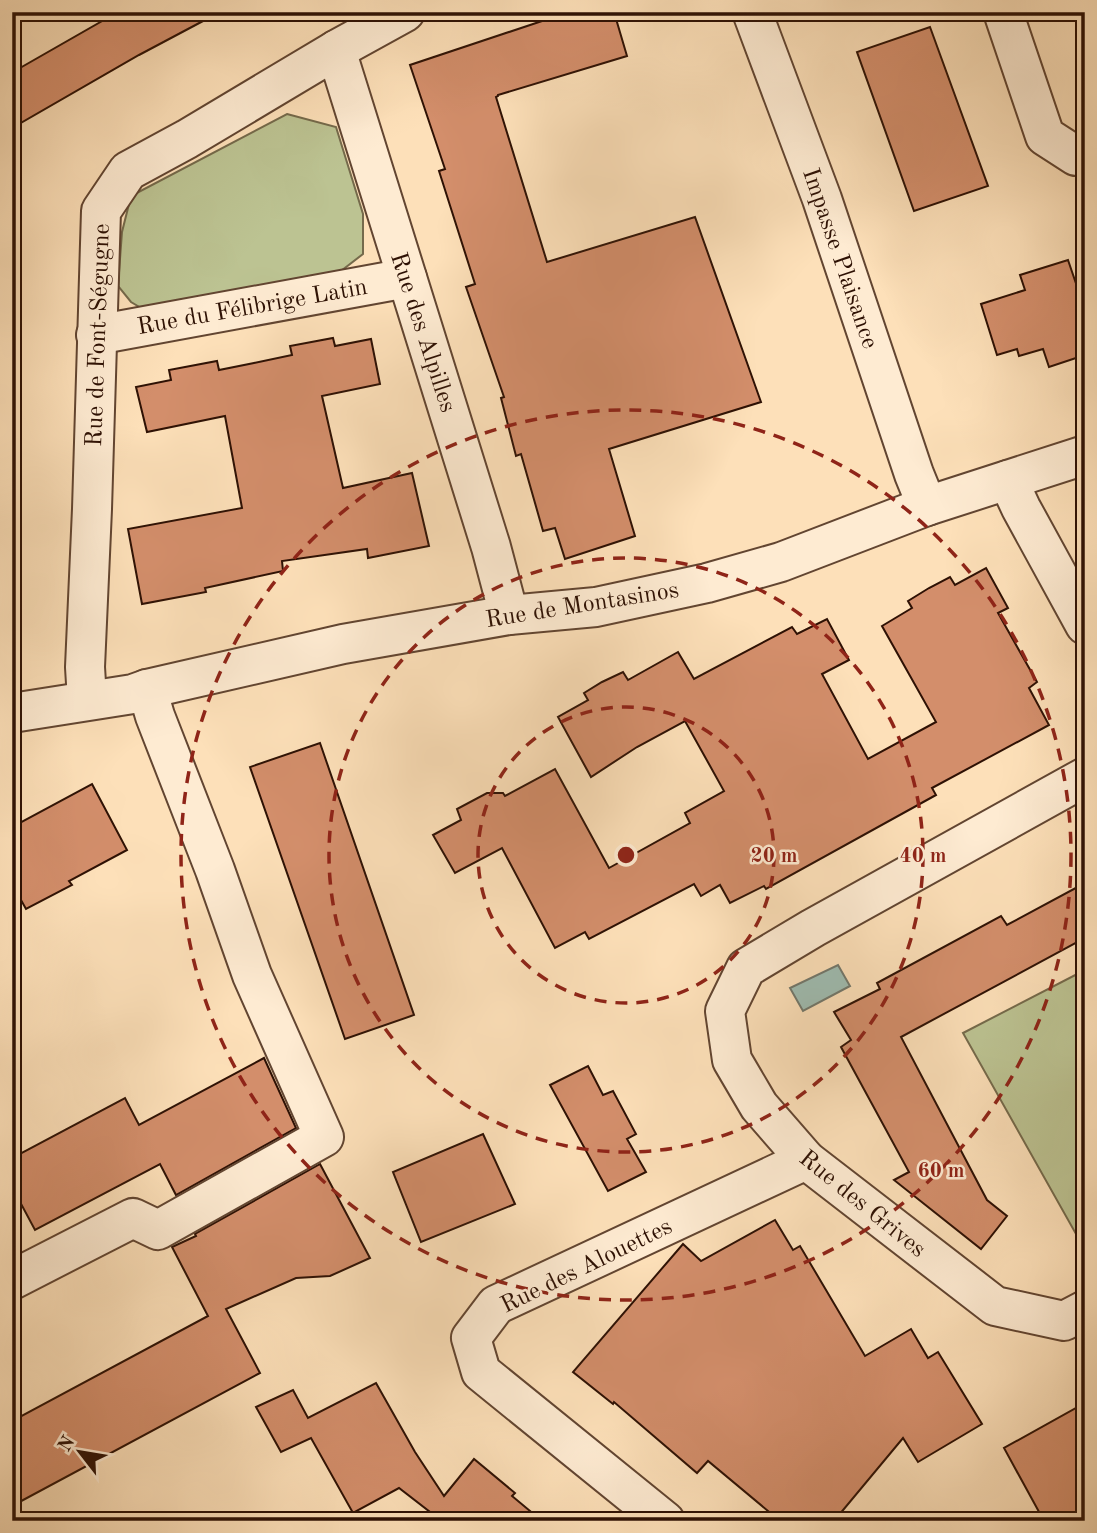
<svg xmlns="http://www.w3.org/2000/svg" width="1097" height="1533" font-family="'Old Standard TT',serif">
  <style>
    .green { fill: #bcc392; stroke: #756a4b; stroke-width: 2 }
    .water { fill: #9fbdb2; stroke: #72786c; stroke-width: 2 }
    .building { fill: #d38e6b; stroke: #2e1104; stroke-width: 2 }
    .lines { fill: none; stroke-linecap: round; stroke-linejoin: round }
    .street-casing { stroke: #624531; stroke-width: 42 }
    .street { stroke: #feebd2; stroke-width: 38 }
    .ring { fill: none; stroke: #8f2418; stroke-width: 3.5; stroke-dasharray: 12 9 }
    .labels { text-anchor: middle; stroke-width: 5; stroke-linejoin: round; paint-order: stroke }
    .street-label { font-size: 24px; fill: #2e1104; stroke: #feebd2 }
    .centre { fill: #8f2418; stroke: #feebd2; stroke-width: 3.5 }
    .ring-label { font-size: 21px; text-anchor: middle; font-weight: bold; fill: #8f2418; stroke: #feebd2; stroke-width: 5; stroke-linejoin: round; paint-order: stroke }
  </style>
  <rect width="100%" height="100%" fill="#fde0b9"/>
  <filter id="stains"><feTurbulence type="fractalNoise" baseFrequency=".00286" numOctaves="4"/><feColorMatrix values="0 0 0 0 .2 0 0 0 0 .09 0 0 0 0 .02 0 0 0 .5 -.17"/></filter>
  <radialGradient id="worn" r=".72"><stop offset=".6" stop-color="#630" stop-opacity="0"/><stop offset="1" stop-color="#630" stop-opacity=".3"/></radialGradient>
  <!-- green -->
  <g class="green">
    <path d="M287,114l49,13 27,87v40l-26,20 -189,38 -17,-10 -13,-16 4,-54 9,-36z"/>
    <path d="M1085,970v280l-122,-217z"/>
  </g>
  <!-- water -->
  <path class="water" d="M838,965l12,21 -47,25 -13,-23z"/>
  <!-- building -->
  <g class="building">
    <path d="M118,12h102l-81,43 -127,73 1,-56z"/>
    <path d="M569,12h45l13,44 -129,39v1l-2,1 51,165 148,-45 66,185 -152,47 26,87 -70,23 -10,-31 -12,3 -22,-77 -5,2 -15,-58 3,-1 -38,-110 9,-3 -36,-113 6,-2 -35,-104z"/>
    <path d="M930,27l58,159 -74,25 -57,-159z"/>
    <path d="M1068,260l17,50v45l-36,12 -6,-18 -24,7 -2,-7 -20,6 -16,-51 44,-14 -5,-15z"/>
    <path d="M333,338l2,8 36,-7 9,45 -58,12 21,92 69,-15 17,73 -61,12 -1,-9 -85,12 1,10 -78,17 1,4 -64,12 -14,-75 114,-21 -17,-92 -78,16 -11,-45 35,-7 -2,-10 48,-9 2,9 35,-7 38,-8 -2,-9z"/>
    <path d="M986,568l22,40 -10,5 39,69 -8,6 20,37 -117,63 4,7 -170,94 -2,-3 -34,17 -10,-18 -19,11 -7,-12 -105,55 -4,-7 -30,16 -53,-100 -47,25 -22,-38 28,-15 -4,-11 30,-16h16l2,3 50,-27 54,99 81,-45 -5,-10 39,-22 -39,-70 -48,26 -46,30 -33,-60 30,-17 -4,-7 18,-11 21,-10 5,8 50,-28 16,27 98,-52 5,7 30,-15 22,41 -27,14 46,85 68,-37 -54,-96 30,-18 -4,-7 21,-13 21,-11 5,8z"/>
    <path d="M320,743l94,272 -69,24 -95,-272z"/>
    <path d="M92,784l35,66 -58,31 3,4 -46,24 -14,-25v-57z"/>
    <path d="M1085,883v55l-184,99 86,163 20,16 -26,33 -87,-69 15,-8 -68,-125 10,-7 -17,-28 46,-23 -3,-6 124,-67 6,9z"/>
    <path d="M264,1058l32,70 -120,67 -16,-31 -125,66 -23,-43v-29l113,-60 14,27z"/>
    <path d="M588,1066l15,29 10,-4 23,43 -9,5 19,33 -38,19 -58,-106z"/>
    <path d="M483,1134l32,70 -94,38 -28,-70z"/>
    <path d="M320,1164l50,94 -40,18 -34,2 -70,31 34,64 -248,133v-85l196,-105 -36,-69 24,-11 -1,-2z"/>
    <path d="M775,1220l18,30 7,-4 65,110 46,-27 17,29 10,-6 44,72 -64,38 -15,-24 -69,83h-54l-72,-60 -11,12 -83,-71 -1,2 -40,-32 110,-128 18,17z"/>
    <path d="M376,1383l39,69 29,44 30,-37 41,34 -3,3 30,25h-119l7,-9 -31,-24 -46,25 -42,-75 -30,14 -25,-45 37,-17 15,28z"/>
    <path d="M1085,1403v118h-41l-40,-73z"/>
  </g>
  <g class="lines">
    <defs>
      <g id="street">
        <path d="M752,12l70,187 92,275 13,32"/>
        <path d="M1003,12l42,124 31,20h9"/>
        <path d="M336,50l155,497 18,68"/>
        <path d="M96,335l311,-57"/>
        <path d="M1008,480l13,28 64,117"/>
        <path d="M87,700l-2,-33 7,-158 9,-298 27,-40 59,-32 149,-89 69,-38"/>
        <path d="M12,713l121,-19 14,-5 196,-45 166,-29 87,-8 111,-24 74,-21 146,-56 158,-51"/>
        <path d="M1085,777l-272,151 -67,40 -21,43 7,49 27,46 47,54 189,146 69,15 21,-11"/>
        <path d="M12,1280l121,-62 25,12 166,-93 -72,-162 -37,-105 -60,-154 -8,-27"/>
        <path d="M665,1521l-184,-149 -10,-34 25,-33 310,-145"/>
      </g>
    </defs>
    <!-- street casing -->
    <use href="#street" class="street-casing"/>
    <!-- street -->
    <use href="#street" class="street"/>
  </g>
  <!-- distance rings -->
  <g class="ring">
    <circle cx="626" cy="855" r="148"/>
    <circle cx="626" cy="855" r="297"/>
    <circle cx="626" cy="855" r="445"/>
  </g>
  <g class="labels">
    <!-- street labels -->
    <g class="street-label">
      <text transform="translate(841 258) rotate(71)" y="8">Impasse Plaisance</text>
      <text transform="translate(252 306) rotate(-10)" y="8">Rue du Félibrige Latin</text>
      <text transform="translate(424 332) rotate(72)" y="8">Rue des Alpilles</text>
      <text transform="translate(97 335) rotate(-88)" y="8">Rue de Font-Ségugne</text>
      <text transform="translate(582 604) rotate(-9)" y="8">Rue de Montasinos</text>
      <text transform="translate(863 1203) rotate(39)" y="8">Rue des Grives</text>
      <text transform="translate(586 1265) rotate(-26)" y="8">Rue des Alouettes</text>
    </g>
  </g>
  <circle cx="626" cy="855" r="10" class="centre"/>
  <g class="ring-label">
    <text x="774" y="862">20 m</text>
    <text x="923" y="862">40 m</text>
    <text x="941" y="1177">60 m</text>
  </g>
  <!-- margin -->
  <rect width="1097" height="1533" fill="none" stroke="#fde0b9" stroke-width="42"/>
  <rect x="14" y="14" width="1069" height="1505" fill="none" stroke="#2e1104" stroke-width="3.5"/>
  <rect x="21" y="21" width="1055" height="1491" fill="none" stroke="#2e1104" stroke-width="2"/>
  <!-- north arrow -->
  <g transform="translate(80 1452) rotate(301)" stroke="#feebd2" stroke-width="5" paint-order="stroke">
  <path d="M0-5L12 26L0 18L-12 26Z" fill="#2e1104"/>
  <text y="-10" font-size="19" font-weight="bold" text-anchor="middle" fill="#2e1104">N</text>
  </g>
  <rect width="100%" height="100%" filter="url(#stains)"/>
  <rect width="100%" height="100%" fill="url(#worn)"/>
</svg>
